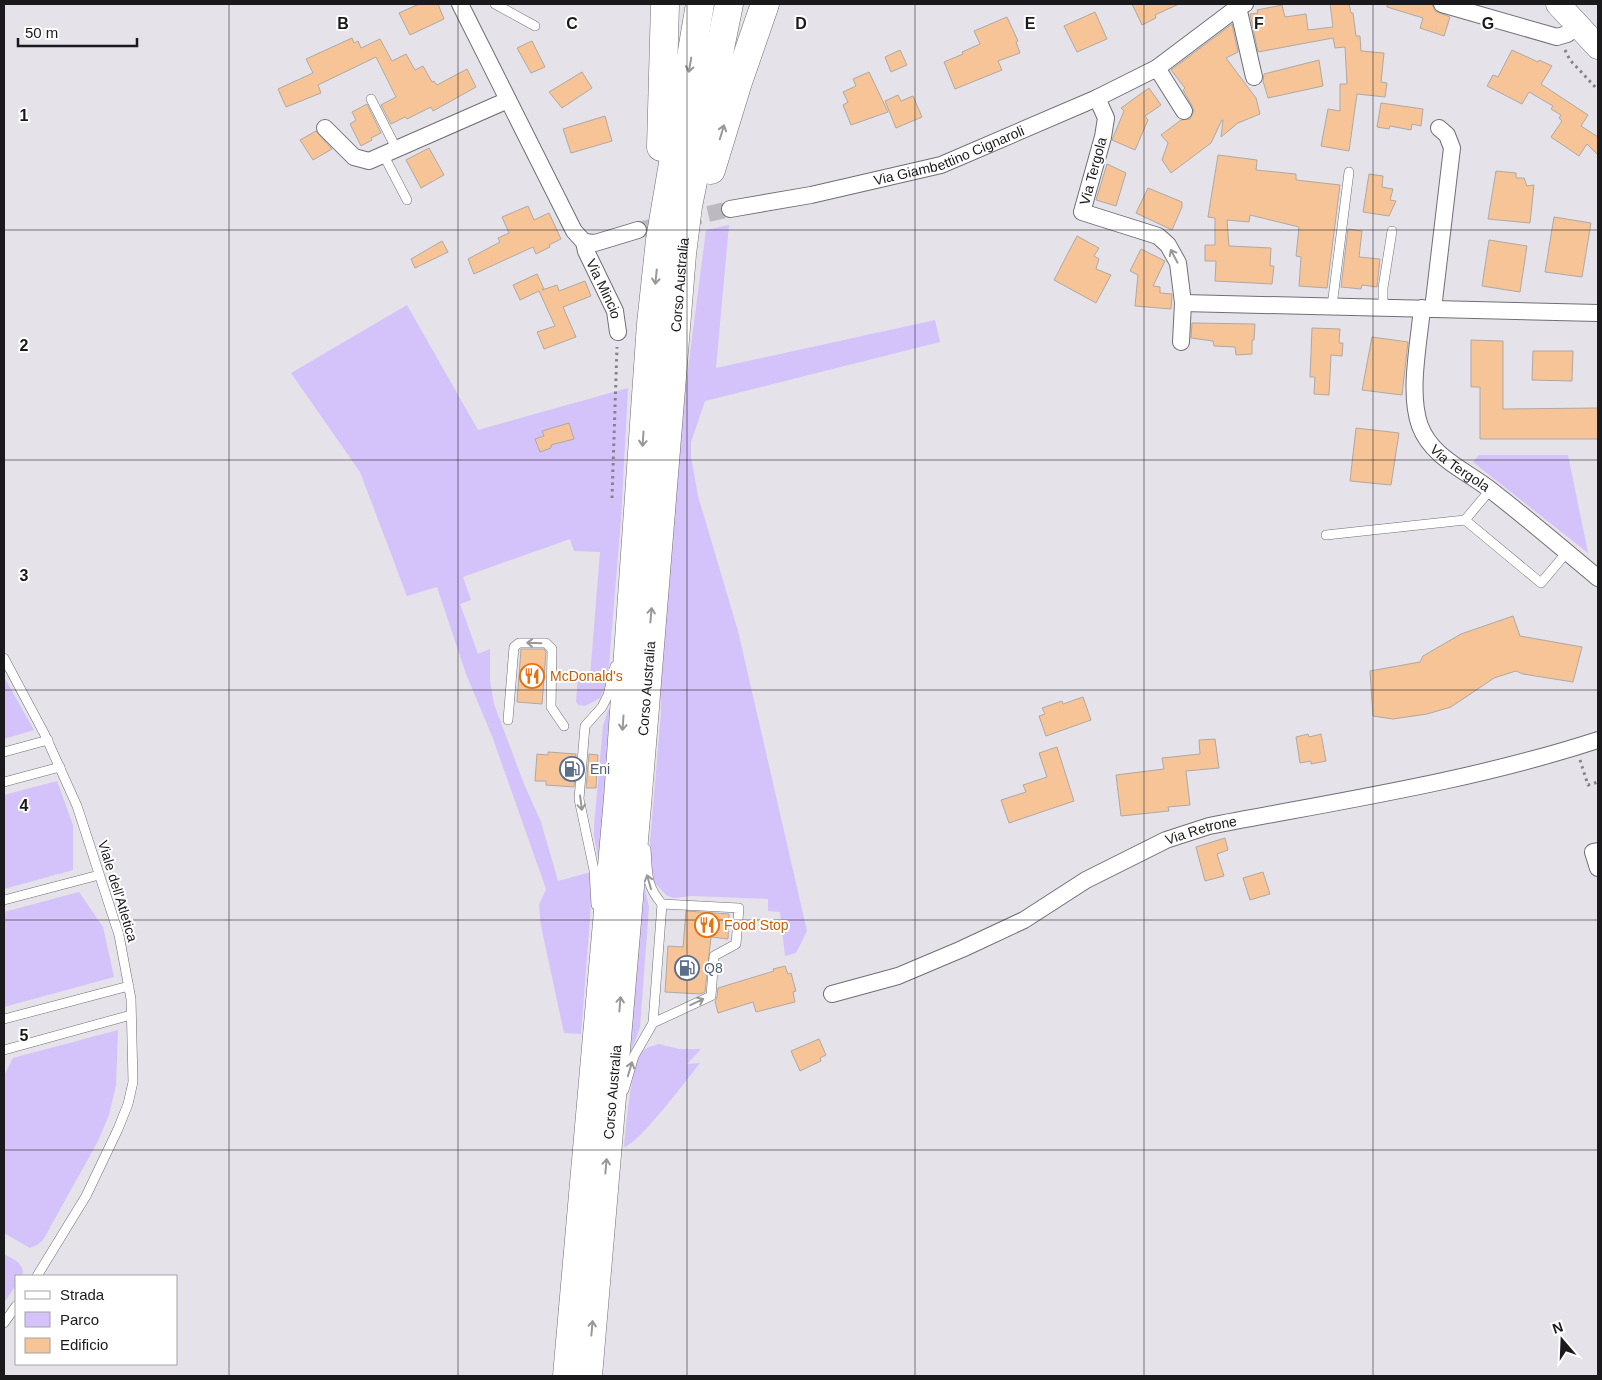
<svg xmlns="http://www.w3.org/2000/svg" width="1602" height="1380" font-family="Helvetica,sans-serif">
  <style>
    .green { fill: #d4c2fa }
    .building { fill: #f6c497; stroke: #afa9a3 }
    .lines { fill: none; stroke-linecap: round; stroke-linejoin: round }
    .minor-tunnel { stroke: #bcbac1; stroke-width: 16; stroke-dasharray: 16 8; stroke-linecap: butt }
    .service-casing { stroke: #706e75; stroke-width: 10 }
    .minor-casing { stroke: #706e75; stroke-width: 18 }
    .secondary-casing { stroke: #706e75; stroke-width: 25 }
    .trunk-casing { stroke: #706e75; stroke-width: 29 }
    .path { stroke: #848288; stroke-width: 3; stroke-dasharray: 2.5 4; stroke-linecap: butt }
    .service { stroke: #fff; stroke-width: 9 }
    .minor { stroke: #fff; stroke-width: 16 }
    .secondary { stroke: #fff; stroke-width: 24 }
    .trunk { stroke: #fff; stroke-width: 28 }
    .oneway { stroke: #989899 }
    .grid { fill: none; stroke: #1a191c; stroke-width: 1; stroke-opacity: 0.55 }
    .labels { text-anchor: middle; stroke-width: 4; stroke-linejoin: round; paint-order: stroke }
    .street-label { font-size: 14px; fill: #1a191c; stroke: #fff }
    .food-label { font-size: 14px; fill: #c56008; stroke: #fff; text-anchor: start }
    .service-label { font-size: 14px; fill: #4e5e75; stroke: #fff; text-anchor: start }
    .grid-label { font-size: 16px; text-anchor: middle; font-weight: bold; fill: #1a191c; stroke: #fff; stroke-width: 4; stroke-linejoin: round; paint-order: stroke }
  </style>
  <rect width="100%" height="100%" fill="#e5e2ea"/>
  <!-- green -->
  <g class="green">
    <path d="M729,225l-13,143 219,-48 5,22 -235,59 -14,41v15l7,39 40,135 69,300 -11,22 -11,3 -5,-44 -12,-1v-12l-76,-3 -19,2 -7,-3 -12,-13 -2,-9 -2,-30 11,-131 -1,-27 13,-214 14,-94 19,-147z"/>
    <path d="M407,305l71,125 150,-42 -7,131 -13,157 -4,13 -4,9 -15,8 -7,-1 -2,-4 2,-25 12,1 10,-125 -26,-1 -4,-12 -107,38 8,23 -11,4 18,50 12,-5v32l4,23 30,80 17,38 17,59 33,-9 1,20 -11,142 -17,-1 -23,-107 -2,-21 7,-16 -54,-153 -26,-62 -29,-87 -30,9 -47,-124 -69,-99z"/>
    <path d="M1479,455h89l20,98 -115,-91z"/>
    <path d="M4,677l30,53 -30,9z"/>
    <path d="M608,710l5,1 -11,138 -4,8 -4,-21v-10l9,-100z"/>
    <path d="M57,781l16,44v45l-69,19v-94z"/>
    <path d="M642,885h2l5,22 -9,120 -9,25 -3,-1z"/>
    <path d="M79,892l24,35 11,50 -110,30v-95z"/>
    <path d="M118,1030l-2,55 -7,30 -11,26 -55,99 -6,5 -7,3 -26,-15v-157l9,-18z"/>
    <path d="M659,1044l20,5h22l-14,15 13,-1c-12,15 -62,82 -76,84 2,-19 7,-81 17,-94 4,-6 12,-7 18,-9z"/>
    <path d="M4,1254c9,5 22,10 18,22h-6v9l-12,18z"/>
  </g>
  <!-- building -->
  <g class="building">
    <path d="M419,4h19l6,15 -34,16 -11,-22z"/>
    <path d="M1132,4h47l-24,11 1,3 -14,7z"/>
    <path d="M1330,4h19l2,9h2l3,23h4l1,15 23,2 -3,29 6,1 -2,14 -28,-3 -8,57 -28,-5 7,-37 12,2v-27h7l-2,-37 -10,1 -2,-10 -75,14 -8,-38 8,-1 -1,-3 25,-5 3,12 21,-3 2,16 25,-3z"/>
    <path d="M1387,4h45l3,7 15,6 -6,19 -24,-8 3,-10 -36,-11z"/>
    <path d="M1095,12l12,27 -30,13 -13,-26z"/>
    <path d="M1007,17l11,24 -2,1 4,11 -22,8 4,9 -47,19 -11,-27 19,-8 -1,-2 18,-8 -6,-13z"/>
    <path d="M1232,24l6,28 -12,6 30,40 4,16 -22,9 -17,14 2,-17h-1l-11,23 -40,30 -9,-13 6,-17 -7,-8 20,-15 9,-1 4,-8 -2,-5 -9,-16 2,-2 -14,-18z"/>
    <path d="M352,38l2,5 4,-2 3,7 19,-9 12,22 14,-7 9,16 8,-4 9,16 2,-1 3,4 30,-16 9,18 -43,24 -2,-4 -24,12 -2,-2 -14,7 -10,-19 15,-8 -20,-40 -58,28 3,8 -35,14 -8,-18 35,-16 -7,-14z"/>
    <path d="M532,41l13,26 -14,6 -14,-25z"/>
    <path d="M900,50l7,15 -16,7 -6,-15z"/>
    <path d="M1512,50l26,12 1,-2 13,6 -11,18 47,31 -7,11 17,11v18l-11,-11 -8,12 -28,-19 11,-16 -3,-3 2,-3 -10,-6 2,-3 -24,-14 -7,12 -35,-18 6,-11 5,2z"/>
    <path d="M1319,60l4,26 -55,12 -5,-17 1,-7z"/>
    <path d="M582,72l10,16 -30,20 -13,-16z"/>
    <path d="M869,72l19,40 -37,13 -8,-20 5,-3 -5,-10 13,-6 -3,-7z"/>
    <path d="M1149,88l12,17 -16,11 3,4 -13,30 -23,-10 12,-29 -3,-3z"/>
    <path d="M898,95l3,6 12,-5 9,21 -26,11 -11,-27z"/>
    <path d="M1381,103l42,6 -2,17 -9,-2 -1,6 -21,-4 -1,3 -12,-2z"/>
    <path d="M367,104l14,29 -10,5 1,2 -11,6 -11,-22 6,-4 -4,-8z"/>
    <path d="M605,116l7,25 -41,12 -8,-24z"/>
    <path d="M316,131l16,18 -19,11 -13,-20z"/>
    <path d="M429,148l15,27 -23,13 -15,-28z"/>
    <path d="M1218,155l39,5 -1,10 40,4v6l44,5 -13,103 -28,-2 2,-29 -5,-1 3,-29 -49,-12 -1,7 -22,-2 2,26 42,2 -1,18h4l-2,18 -57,-3 1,-20h-11v-16h10v-27l-7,-1z"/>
    <path d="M1107,164l19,9 -10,33 -20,-6z"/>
    <path d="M1496,171l20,2v5h8l3,8 7,-1 -4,38 -42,-4z"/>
    <path d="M1369,174l14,2 -1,11 11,2 -3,11 6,1 -7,15 -26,-4z"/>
    <path d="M1148,188l34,14v5l-10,23 -36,-17z"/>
    <path d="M528,206l6,14 15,-7 12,26 -12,6 1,2 -14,7 -3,-7 -59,27 -6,-15 32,-17 -2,-4 11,-5 -7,-16z"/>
    <path d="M1554,217l37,6 -9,54 -37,-5z"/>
    <path d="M1348,229l14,2 -3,26 21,2 -3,28 -15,-2 -1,4 -20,-2z"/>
    <path d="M1077,236l22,12 -5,8 5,3 -3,10 15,6 -15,28 -42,-23z"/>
    <path d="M1489,240l38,6 -7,46 -38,-6z"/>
    <path d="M442,241l6,11 -33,16 -4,-9z"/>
    <path d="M1141,249l24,12 -12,25 7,1v6l12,1 -1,15 -36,-3 3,-31 -8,-4z"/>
    <path d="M537,274l7,15 -2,1 15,-5 2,6 26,-10 6,15 -28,11 13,30 -32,12 -7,-17 18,-6 -16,-35 -19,9 -7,-15z"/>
    <path d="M1192,323l63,1 -1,16h-2v14l-16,1 -1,-8 -21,-1 -1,-5 -22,-3z"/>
    <path d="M1312,328l28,1 -1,14h4l-1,13 -11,-1 -2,40 -15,-1 1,-17h-5z"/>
    <path d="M1372,337l36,5 -6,53 -40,-5z"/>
    <path d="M1471,340l32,1v68l95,-1v31h-118v-52h-9z"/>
    <path d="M1533,351h40l-1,30 -40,-1z"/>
    <path d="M569,423l5,16 -23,6v3l-11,4 -5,-13 9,-3 -2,-5z"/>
    <path d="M1356,428l43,5 -8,52 -41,-4z"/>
    <path d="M1513,616l7,20 62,11 -9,35 -50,-8 -7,-3 -22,7 -43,29 -24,7 -34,5 -20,-3 -3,-45 50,-9 3,-6 38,-22z"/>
    <path d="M521,649h23l2,3 -4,52 -25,-2z"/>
    <path d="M1083,697l8,23 -45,16 -7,-20 6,-2 -3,-6 20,-7 1,3z"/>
    <path d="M1308,734l1,3 12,-3 5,27 -15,3v-3l-11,2 -4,-26z"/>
    <path d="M1215,739l4,29 -33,3 4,34 -22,2 1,4 -48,5 -5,-41 48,-6 -2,-11 38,-4 -1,-14z"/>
    <path d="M1057,747l17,54 -65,22 -8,-23 25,-8 -3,-7 24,-8 -8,-24z"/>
    <path d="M548,752l28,2 -2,33 -28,-2v-4h-11l2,-27 11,1z"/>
    <path d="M589,754l9,1 -2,33h-10z"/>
    <path d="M1225,838l3,12 -11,4 7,22 -19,5 -9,-34z"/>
    <path d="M1263,872l7,22 -20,6 -7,-22z"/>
    <path d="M686,911l43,3 -1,25 -17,-2 -6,55 -5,2 -35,-2 3,-46 15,1z"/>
    <path d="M785,966l3,8 3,-1 5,18 -3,1 2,10 -39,10 -3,-10 -35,11 -3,-12 2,-4 1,-9 56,-17 -1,-2z"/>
    <path d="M819,1039l7,16 -6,3 1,3 -21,10 -9,-20z"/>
  </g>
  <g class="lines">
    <!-- minor-tunnel -->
    <path class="minor-tunnel" d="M638,230l92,-21"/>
    <defs>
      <g id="service">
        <path d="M495,4l40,22"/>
        <path d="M371,99l25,49"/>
        <path d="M383,154l24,46"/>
        <path d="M1332,306l17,-134"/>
        <path d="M1383,307v-19l9,-57"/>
        <path d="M1491,489l-26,31 76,63 26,-31"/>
        <path d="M1326,535l139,-15"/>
        <path d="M4,658l41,77 32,71 42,129 12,64 2,83 -5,22 -10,25 -32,67 -49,80"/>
        <path d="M508,720l6,-73 5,-4h27l6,6 -1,58 13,19"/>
        <path d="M4,752l44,-12"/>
        <path d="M4,782l56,-15"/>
        <path d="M4,900l95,-25"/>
        <path d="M596,905l-2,-35 -15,-71 6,-73 17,-19 6,-12 7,-29"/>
        <path d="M4,1019l125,-33"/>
        <path d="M653,1023l58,-27 3,-40 22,-12 3,-36 -77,-4"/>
        <path d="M4,1050l127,-35"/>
        <path d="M624,1090l10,-34 19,-33 9,-119c-17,-20 -14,-31 -16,-55"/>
        <path d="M4,1323l12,-17"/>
      </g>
      <g id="minor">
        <path id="s1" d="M460,4l114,227 10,11 2,9 29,60 3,21"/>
        <path d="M1442,4l115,33 10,-3 12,-8"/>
        <path d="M1238,7l16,70"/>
        <path d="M1157,68l27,43"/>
        <path d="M1097,98l9,20 -3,19 -21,75 76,24 10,9 10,18 5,40 -2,39"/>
        <path d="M325,128l29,29 15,4 139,-61"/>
        <path id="s2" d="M730,209l81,-14 130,-30 156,-67 60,-30 81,-61 7,-3"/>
        <path d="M584,242l11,1 43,-13"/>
        <path d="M1183,303l415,10"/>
        <path id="s3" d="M1422,308c-3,35 -14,85 -2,118 12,32 47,45 72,65 36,28 71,58 106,87"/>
        <path d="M1433,309l19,-161 -5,-13 -8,-7"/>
        <path d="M1598,851l-5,1 5,16"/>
        <path id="s4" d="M832,994l66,-18 64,-27 62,-29 62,-40 80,-40 43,-14c130,-25 263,-45 389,-86"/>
      </g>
      <path id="secondary" d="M1558,4l40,43"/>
      <g id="trunk">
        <path d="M661,147l4,-143"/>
        <path d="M711,170l27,-88 27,-78"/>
        <path d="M567,1376l51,-578 33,-474 9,-84 40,-236"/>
        <path id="s5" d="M588,1376l49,-571 45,-551 6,-48 41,-202"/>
      </g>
    </defs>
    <!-- service casing -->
    <use href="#service" class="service-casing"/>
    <!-- minor casing -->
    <use href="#minor" class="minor-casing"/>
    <!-- secondary casing -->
    <use href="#secondary" class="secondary-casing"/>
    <!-- trunk casing -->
    <use href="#trunk" class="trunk-casing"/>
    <!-- path -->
    <g class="path">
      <path d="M1565,50l5,10 28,30"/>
      <path d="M612,498l5,-151"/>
      <path d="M1580,760l8,25 10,-3"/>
    </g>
    <!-- service -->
    <use href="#service" class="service"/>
    <!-- minor -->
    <use href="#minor" class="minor"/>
    <!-- secondary -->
    <use href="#secondary" class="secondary"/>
    <!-- trunk -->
    <use href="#trunk" class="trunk"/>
  </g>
  <!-- one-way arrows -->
  <defs><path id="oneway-shaft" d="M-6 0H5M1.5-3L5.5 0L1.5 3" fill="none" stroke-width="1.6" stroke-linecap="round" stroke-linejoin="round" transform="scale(1.25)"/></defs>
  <g class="oneway">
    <use href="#oneway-shaft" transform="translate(690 65) rotate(100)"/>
    <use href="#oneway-shaft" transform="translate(722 132) rotate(-73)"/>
    <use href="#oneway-shaft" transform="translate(1174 256) rotate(-118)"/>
    <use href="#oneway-shaft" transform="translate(656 277) rotate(96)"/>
    <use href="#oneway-shaft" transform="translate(643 439) rotate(94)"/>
    <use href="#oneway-shaft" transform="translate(651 615) rotate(-85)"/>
    <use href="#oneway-shaft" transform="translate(534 643) rotate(-178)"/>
    <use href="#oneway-shaft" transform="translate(623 723) rotate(94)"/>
    <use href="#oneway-shaft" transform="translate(581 803) rotate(83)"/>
    <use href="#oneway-shaft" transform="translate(649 882) rotate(-106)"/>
    <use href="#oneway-shaft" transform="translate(697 1002) rotate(-25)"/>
    <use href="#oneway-shaft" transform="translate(620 1004) rotate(-85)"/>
    <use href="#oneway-shaft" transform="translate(630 1069) rotate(-73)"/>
    <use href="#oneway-shaft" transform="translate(606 1166) rotate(-85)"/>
    <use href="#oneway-shaft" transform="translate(592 1328) rotate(-85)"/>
  </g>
  <!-- grid -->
  <path class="grid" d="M229,4v1372M458,4v1372M687,4v1372M915,4v1372M1144,4v1372M1373,4v1372M4,230h1594M4,460h1594M4,690h1594M4,920h1594M4,1150h1594"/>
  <!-- icons -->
  <defs>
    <symbol id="restaurant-ring" viewBox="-11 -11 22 22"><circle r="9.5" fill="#fff" stroke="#e8710a" stroke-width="1.5"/><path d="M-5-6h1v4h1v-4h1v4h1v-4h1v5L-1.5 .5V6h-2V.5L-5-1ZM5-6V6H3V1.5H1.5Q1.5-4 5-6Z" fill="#e8710a"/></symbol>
    <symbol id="fuel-ring" viewBox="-11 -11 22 22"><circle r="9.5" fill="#fff" stroke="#5c6f8a" stroke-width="1.5"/><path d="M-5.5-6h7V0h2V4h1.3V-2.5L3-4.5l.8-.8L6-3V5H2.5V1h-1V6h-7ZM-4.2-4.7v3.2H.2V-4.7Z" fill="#5c6f8a"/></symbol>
  </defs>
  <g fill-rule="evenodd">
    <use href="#restaurant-ring" x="518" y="662" width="28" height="28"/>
    <use href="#fuel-ring" x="558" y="755" width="28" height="28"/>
    <use href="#restaurant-ring" x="693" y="911" width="28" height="28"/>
    <use href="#fuel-ring" x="673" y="954" width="28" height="28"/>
  </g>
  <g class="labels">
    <!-- street labels -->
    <g class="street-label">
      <text dy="5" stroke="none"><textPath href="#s2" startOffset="226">Via Giambettino Cignaroli</textPath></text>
      <text transform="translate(1093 171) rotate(-75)" y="5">Via Tergola</text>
      <text dy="5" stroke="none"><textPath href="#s5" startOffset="1095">Corso Australia</textPath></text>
      <text dy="5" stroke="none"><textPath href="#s1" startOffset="320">Via Mincio</textPath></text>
      <text dy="5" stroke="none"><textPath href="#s3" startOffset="178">Via Tergola</textPath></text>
      <text dy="5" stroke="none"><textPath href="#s5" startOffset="690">Corso Australia</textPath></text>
      <text dy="5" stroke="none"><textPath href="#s4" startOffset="406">Via Retrone</textPath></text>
      <text transform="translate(118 891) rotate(73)" y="5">Viale dell'Atletica</text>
      <text dy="5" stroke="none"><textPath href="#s5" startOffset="285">Corso Australia</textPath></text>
    </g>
    <!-- food labels -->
    <g class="food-label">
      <text x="550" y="681">McDonald's</text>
      <text x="724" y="930">Food Stop</text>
    </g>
    <!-- service labels -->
    <g class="service-label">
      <text x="590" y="774">Eni</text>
      <text x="704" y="973">Q8</text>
    </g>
  </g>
  <g class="grid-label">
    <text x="343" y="29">B</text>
    <text x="572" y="29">C</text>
    <text x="801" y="29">D</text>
    <text x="1030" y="29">E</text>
    <text x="1259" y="29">F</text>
    <text x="1488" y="29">G</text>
    <text x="24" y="121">1</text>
    <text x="24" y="351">2</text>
    <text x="24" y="581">3</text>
    <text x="24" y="811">4</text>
    <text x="24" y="1041">5</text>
  </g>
  <!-- border -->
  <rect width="1602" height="1380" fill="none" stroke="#1a191c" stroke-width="10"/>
  <!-- legend -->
  <rect x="15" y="1275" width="162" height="90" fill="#ffffff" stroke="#a3a3a4"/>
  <rect x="25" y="1291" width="25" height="8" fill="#ffffff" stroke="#a3a3a4"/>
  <text x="60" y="1300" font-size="15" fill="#1a191c">Strada</text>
  <rect x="25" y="1312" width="25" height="15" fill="#d4c2fa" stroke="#a3a3a4"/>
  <text x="60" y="1325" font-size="15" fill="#1a191c">Parco</text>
  <rect x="25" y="1338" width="25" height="15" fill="#f6c497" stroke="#a3a3a4"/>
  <text x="60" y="1350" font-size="15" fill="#1a191c">Edificio</text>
  <!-- north arrow -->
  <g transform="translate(1562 1340) rotate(341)" stroke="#ffffff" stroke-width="4" paint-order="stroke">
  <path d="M0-4L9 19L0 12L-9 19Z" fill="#1a191c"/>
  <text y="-8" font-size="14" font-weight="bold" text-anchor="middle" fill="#1a191c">N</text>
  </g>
  <!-- scale -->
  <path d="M18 38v8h119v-8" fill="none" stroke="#1a191c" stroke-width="2.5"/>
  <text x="25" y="38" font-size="15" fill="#1a191c" stroke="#ffffff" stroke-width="4" paint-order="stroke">50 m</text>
</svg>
